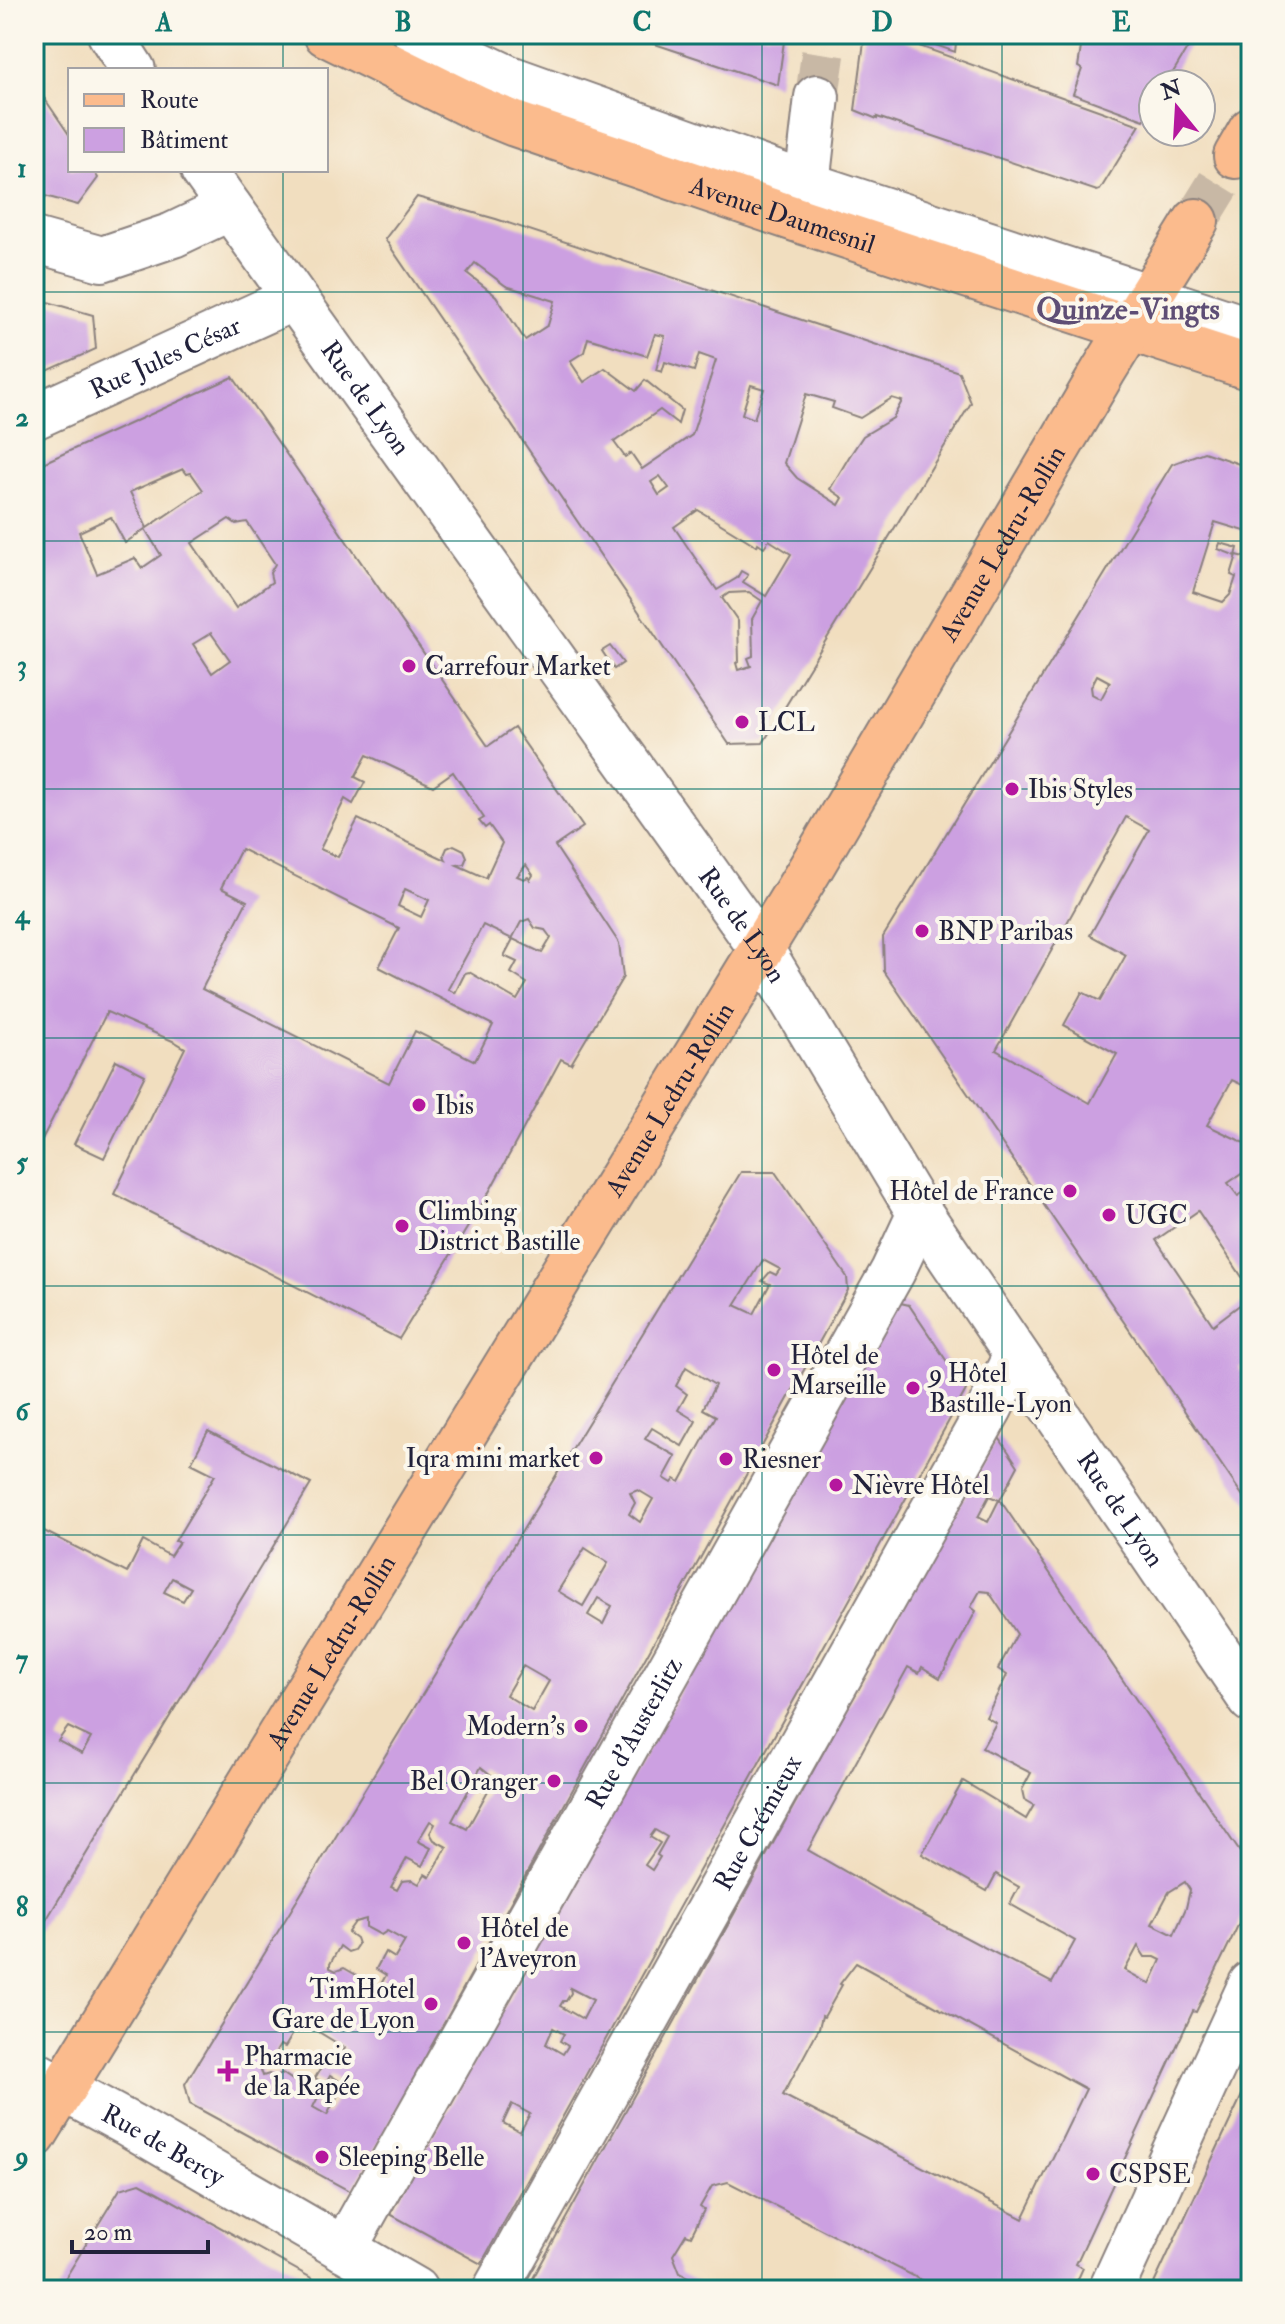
<svg xmlns="http://www.w3.org/2000/svg" width="1285" height="2324" font-family="'IM FELL Double Pica',serif">
  <style>
    .building { fill: #cca0e1; fill-rule: evenodd }
    .lines { fill: none; stroke-linecap: round; stroke-linejoin: round }
    .minor-tunnel { stroke: #c8b8a5; stroke-width: 44; stroke-dasharray: 44 22; stroke-linecap: butt }
    .major-tunnel { stroke: #c8b8a5; stroke-width: 44; stroke-dasharray: 44 22; stroke-linecap: butt }
    .minor-casing { stroke: #8a807d; stroke-width: 48 }
    .major-casing { stroke: #8a807d; stroke-width: 48 }
    .minor { stroke: #fff; stroke-width: 44 }
    .major { stroke: #fbbb8d; stroke-width: 44 }
    .grid { fill: none; stroke: #0f766e; stroke-width: 2; stroke-opacity: 0.55 }
    .poi-dot { fill: #b5179e; stroke: #fbf7ec; stroke-width: 3 }
    .labels { text-anchor: middle; stroke-width: 8; stroke-linejoin: round; paint-order: stroke }
    .street-label { font-size: 26px; fill: #22223b; stroke: #fbf7ec }
    .poi-label { font-size: 26px; fill: #22223b; stroke: #fbf7ec; text-anchor: start }
    .quarter-label { font-size: 30px; font-weight: bold; fill: #5e4e75; stroke: #fbf7ec }
    .neatline { fill: none; stroke: #0f766e; stroke-width: 3 }
    .grid-label { font-size: 26px; text-anchor: middle; font-weight: bold; fill: #0f766e }
  </style>
  <rect width="100%" height="100%" fill="#fbf7ec"/>
  <filter id="ink" filterUnits="userSpaceOnUse"><feTurbulence type="fractalNoise" baseFrequency=".0125" numOctaves="2"/><feDisplacementMap in="SourceGraphic" scale="16" xChannelSelector="R" yChannelSelector="G"/><feConvolveMatrix kernelMatrix="1 2 1 2 8 2 1 2 1" color-interpolation-filters="sRGB"/></filter>
  <filter id="wash" filterUnits="userSpaceOnUse"><feTurbulence type="fractalNoise" baseFrequency=".006" numOctaves="4" result="noise"/><feDisplacementMap in="SourceGraphic" scale="32" xChannelSelector="R" yChannelSelector="G"/><feGaussianBlur stdDeviation="1.8" result="paint"/><feColorMatrix in="noise" values="0 0 0 0 0 0 0 0 0 0 0 0 0 0 0 0 0 1.4 0 .05"/><feComposite in="paint" operator="in"/></filter>
  <g filter="url(#wash)">
    <rect width="100%" height="100%" fill="#f1debf"/>
    <g id="blocks">
      <!-- building -->
      <g class="building">
        <path d="M629,34h156l-7,51 -150,-50z"/>
        <path d="M865,34h21l254,91 -40,65 -3,1 -220,-74v2l-22,-9z"/>
        <path d="M905,34h52l-2,18z"/>
        <path d="M1083,34h113l-30,50h-13v21l-9,15 -71,-26 9,-25 -4,-2z"/>
        <path d="M34,83l36,53v34h23l5,8 -20,27 -44,-12z"/>
        <path d="M417,197l79,22 463,153 12,31 -208,340 -34,1 -344,-505zM475,263l31,23 49,15 -7,24 -23,15 -29,-44 -29,-23zM655,334l10,2 -9,34 6,2 3,-10 29,9 5,-17 17,6 -24,75 -50,34 -11,-16 -6,4 -11,-15 46,-32 18,14 4,-14 -37,-30 -9,11 -31,-23 -21,14 -14,-21 14,-9 4,-14 59,18zM751,385l13,4 -10,30 -12,-5zM806,394l28,8 -2,6 28,10 32,-20 10,3 -9,17 -30,18 -14,21 -19,32 13,9 -4,7 -42,-27 -13,-15zM660,476l9,12 -10,7 -8,-13zM698,510l59,36 1,-3 6,4 5,-7 22,14 -25,42 -23,-14 5,-7 -7,-4 -4,7 -20,12 -43,-63zM749,592l13,9 -10,18 1,37 -5,2 3,8 -13,4 -2,-7 3,-1 -1,-41 -16,-23 7,-5z"/>
        <path d="M34,298l59,17 3,34 -62,28z"/>
        <path d="M233,377l255,369 26,-18 69,99 -28,19 64,97 4,34 -52,87 -10,-5 -73,135 -89,145 -285,-145 71,-146 -10,-6 -68,-30 -73,143v-688zM183,469l4,5 4,-1 12,17 -56,38 -17,-36zM111,517l14,26 20,-14 16,26 -19,13 -7,-10 -38,16 -18,-42zM229,519l7,5 11,-2 28,42 -5,9 2,9 -36,26 -44,-65zM211,633l19,27 -18,13 -19,-29zM367,755l66,31 20,-14 31,46 -5,3 6,7 4,-3 13,18 -16,35 -29,-13 7,-1 3,-7 -3,-7 -10,-5 -7,3 -3,7 2,5 -88,-41 -20,38 -18,-8 25,-50 8,5 12,-22 -10,-5zM241,849l158,79 -20,39 114,58 -18,36 -60,-30 -26,52 -187,-94 45,-88 -26,-13zM526,865l7,10 -3,5 -2,-3 -4,2 -7,-3zM405,889l24,11 -8,17 -23,-11zM529,919l6,9 10,2 6,8 -9,15 -29,-14 -9,17 13,6 -6,11 16,10 -10,17 -48,-28 -4,1 -10,20 -7,-4 35,-64 29,14 9,-17z"/>
        <path d="M1204,452l47,16v65l-36,-11 -22,70 30,10 7,-7 6,-18 -5,-2 6,-20 8,2 6,-17v549l-19,-9 -25,45 44,21v31l-8,-4 -15,10 10,13 11,-7 -4,-4 6,-6v97l-9,1 -44,-66 -42,29 57,85 28,-21h10v57l-12,7 9,13 3,-1v128l-367,-537 -1,-34 289,-473zM1097,675l13,7 -9,17 -9,-5 -1,-7zM1126,817l23,13 -59,105 36,20 -26,46 -18,-9 -18,33 53,29 -27,49 -94,-53z"/>
        <path d="M1220,543l18,5 -2,8 -18,-7z"/>
        <path d="M610,646l13,17 -9,6 -12,-18z"/>
        <path d="M116,1060l29,15 -41,83 -30,-14z"/>
        <path d="M741,1172h34l72,105 1,13 -497,902 -161,-88 -5,-20zM763,1260l17,9 -4,6 -6,-3 -8,9 8,3 -16,30 -19,-9zM686,1367l29,18 -12,24 13,7 -36,66 -5,-3 -3,4 -8,-5 12,-22 -31,-17 7,-11 30,18 14,-25 -18,-11 9,-16 -11,-8zM638,1490l15,9 -13,23 -11,-8 6,-11 -5,-10zM585,1548l23,15 -25,43 -25,-15zM598,1598l14,8 -9,18 -15,-9zM523,1666l26,15 -17,30 -26,-16zM481,1767l14,11 -28,51 -15,-8zM430,1821l5,3 -5,9 4,7 13,7 -17,30 -5,-3 -6,10 -7,-4 -10,1 -5,9 -6,-3 16,-29 15,8 9,-18 -13,-7zM366,1919v8l15,8 6,-4 18,10 -10,17 -10,-6 -9,17 10,6 -11,20 -17,-10v-9l-14,-8 -8,3 -6,-3v-4l10,-18 8,6 6,-2 4,-6 -2,-6 -8,-6 7,-10zM299,2020l46,28 -7,12 -9,-5 -14,23 10,6 5,-9 14,9 -17,31 -14,-8 5,-10 -36,-24 -7,4 -6,-3 -6,2 -2,-6 8,-6 11,-19 5,2 9,-15 -3,-5z"/>
        <path d="M896,1302l13,3 57,85 -485,874 -91,-50zM655,1830l12,7 -10,18 3,2 -8,13 -7,-5 15,-22 -10,-6zM570,1988l23,12 -10,19 -23,-13 3,-5h3l5,-8zM553,2028l11,6 -4,7 8,5 -5,8 -17,-10zM512,2104l18,10 -10,18 -17,-9z"/>
        <path d="M208,1431l103,53 -277,456v-414l93,47 16,-32 27,15 9,-14 -4,-1 40,-66 -24,-12zM172,1578l19,10 -8,13 -19,-9zM68,1727l23,11 -9,16 -24,-13z"/>
        <path d="M998,1436l20,30 -18,34 242,355 4,54 -50,103 -3,-1 -117,253 7,4 -10,22h-132l-213,-108 -16,4 -12,21 4,3 -13,26 -5,-2 -13,21 7,18 32,17h-183l-2,-1zM989,1496l10,4 -11,22 -10,-5zM980,1591l9,1 28,42 -19,35 9,6 -21,42 10,6 -14,25 49,25 -9,17 2,9 10,6 -8,14 -63,-38 -41,73 65,37 9,-17 23,13 -9,17 65,37 -23,42 -157,-83 -87,-50 100,-183 11,6 3,-6 18,11 36,-67 -5,-4zM1185,1882l5,8 -4,18 -12,27 -22,-11 17,-32zM1138,1946l7,11h10l6,3 -11,24 -25,-14zM856,1963l230,126 -63,130 -240,-124 36,-67 3,-12 2,1 18,-32 -2,-1z"/>
        <path d="M1251,2076v214h-100l64,-137z"/>
        <path d="M140,2183l15,8 178,99h-275l62,-101z"/>
      </g>
    </g>
  </g>
  <g filter="url(#ink)">
    <use href="#blocks" fill-opacity="0" stroke="#8a807d" stroke-width="2"/>
    <g class="lines">
      <!-- minor-tunnel -->
      <path class="minor-tunnel" d="M817,97l9,-63"/>
      <!-- major-tunnel -->
      <path class="major-tunnel" d="M1196,221l40,-65"/>
      <defs>
        <g id="minor">
          <path d="M110,34l23,36"/>
          <path d="M416,34l91,43 299,107 445,146"/>
          <path id="s1" d="M203,170l557,777 154,257 337,496"/>
          <path d="M804,211l13,-114"/>
          <path d="M34,240l68,19 71,-24 57,-27"/>
          <path id="s2" d="M34,417l260,-119"/>
          <path id="s3" d="M34,2073l96,52 285,165"/>
          <path id="s4" d="M344,2249l549,-978 27,-58"/>
          <path id="s5" d="M495,2290l495,-882 26,-53"/>
          <path d="M1111,2290l140,-306"/>
        </g>
        <g id="major">
          <path id="s6" d="M326,34l152,75 37,15 289,98 447,146"/>
          <path d="M1236,156l15,-26"/>
          <path id="s7" d="M34,2136l775,-1265 295,-501 92,-149"/>
        </g>
      </defs>
      <!-- minor casing -->
      <use href="#minor" class="minor-casing"/>
      <!-- major casing -->
      <use href="#major" class="major-casing"/>
      <!-- minor -->
      <use href="#minor" class="minor"/>
      <!-- major -->
      <use href="#major" class="major"/>
    </g>
  </g>
  <!-- grid -->
  <path class="grid" d="M283,34v36M523,34v2256M762,34v2256M1002,34v2256M283,170v2120M34,292h1217M34,541h1217M34,789h1217M34,1038h1217M34,1286h1217M34,1535h1217M34,1783h1217M34,2032h1217"/>
  <!-- markers -->
  <g class="poi-dot">
    <circle cx="409" cy="666" r="8"/>
    <circle cx="742" cy="722" r="8"/>
    <circle cx="1012" cy="789" r="8"/>
    <circle cx="922" cy="931" r="8"/>
    <circle cx="419" cy="1105" r="8"/>
    <circle cx="1070" cy="1191" r="8"/>
    <circle cx="1109" cy="1215" r="8"/>
    <circle cx="402" cy="1226" r="8"/>
    <circle cx="774" cy="1370" r="8"/>
    <circle cx="913" cy="1388" r="8"/>
    <circle cx="596" cy="1458" r="8"/>
    <circle cx="726" cy="1459" r="8"/>
    <circle cx="836" cy="1485" r="8"/>
    <circle cx="581" cy="1726" r="8"/>
    <circle cx="554" cy="1781" r="8"/>
    <circle cx="464" cy="1943" r="8"/>
    <circle cx="431" cy="2004" r="8"/>
    <path d="M224 2059h8v8h8v8h-8v8h-8v-8h-8v-8h8z"/>
    <circle cx="322" cy="2157" r="8"/>
    <circle cx="1093" cy="2174" r="8"/>
  </g>
  <g class="labels">
    <!-- street labels -->
    <g class="street-label">
      <text dy="9" stroke="none"><textPath href="#s6" startOffset="492">Avenue Daumesnil</textPath></text>
      <text dy="9" stroke="none"><textPath href="#s2" startOffset="144">Rue Jules César</textPath></text>
      <text dy="9" stroke="none"><textPath href="#s1" startOffset="280">Rue de Lyon</textPath></text>
      <text dy="9" stroke="none"><textPath href="#s7" startOffset="1864">Avenue Ledru-Rollin</textPath></text>
      <text dy="9" stroke="none"><textPath href="#s1" startOffset="928">Rue de Lyon</textPath></text>
      <text dy="9" stroke="none"><textPath href="#s7" startOffset="1216">Avenue Ledru-Rollin</textPath></text>
      <text dy="9" stroke="none"><textPath href="#s1" startOffset="1624">Rue de Lyon</textPath></text>
      <text dy="9" stroke="none"><textPath href="#s7" startOffset="568">Avenue Ledru-Rollin</textPath></text>
      <text dy="9" stroke="none"><textPath href="#s4" startOffset="592">Rue d'Austerlitz</textPath></text>
      <text dy="9" stroke="none"><textPath href="#s5" startOffset="536">Rue Crémieux</textPath></text>
      <text dy="9" stroke="none"><textPath href="#s3" startOffset="148">Rue de Bercy</textPath></text>
    </g>
    <!-- poi labels -->
    <g class="poi-label">
      <text x="425" y="675">Carrefour Market</text>
      <text x="758" y="731">LCL</text>
      <text x="1028" y="798">Ibis Styles</text>
      <text x="938" y="940">BNP Paribas</text>
      <text x="435" y="1114">Ibis</text>
      <text x="1054" y="1200" text-anchor="end">Hôtel de France</text>
      <text x="418" y="1220">Climbing<tspan x="418" dy="30">District Bastille</tspan></text>
      <text x="1125" y="1224">UGC</text>
      <text x="790" y="1364">Hôtel de<tspan x="790" dy="30">Marseille</tspan></text>
      <text x="929" y="1382">9 Hôtel<tspan x="929" dy="30">Bastille-Lyon</tspan></text>
      <text x="580" y="1467" text-anchor="end">Iqra mini market</text>
      <text x="742" y="1468">Riesner</text>
      <text x="852" y="1494">Nièvre Hôtel</text>
      <text x="565" y="1735" text-anchor="end">Modern’s</text>
      <text x="538" y="1790" text-anchor="end">Bel Oranger</text>
      <text x="480" y="1937">Hôtel de<tspan x="480" dy="30">l'Aveyron</tspan></text>
      <text x="415" y="1998" text-anchor="end">TimHotel<tspan x="415" dy="30">Gare de Lyon</tspan></text>
      <text x="244" y="2065">Pharmacie<tspan x="244" dy="30">de la Rapée</tspan></text>
      <text x="338" y="2166">Sleeping Belle</text>
      <text x="1109" y="2183">CSPSE</text>
    </g>
    <!-- quarter labels -->
    <g class="quarter-label">
      <text x="1128" y="319">Quinze-Vingts</text>
    </g>
  </g>
  <!-- margin -->
  <rect width="1285" height="2324" fill="none" stroke="#fbf7ec" stroke-width="88"/>
  <!-- legend -->
  <rect x="68" y="68" width="260" height="104" fill="#fbf7ec" stroke="#a4a2a5" stroke-width="2"/>
  <rect x="84" y="94" width="40" height="12" fill="#fbbb8d" stroke="#a4a2a5" stroke-width="2"/>
  <text x="140" y="108" font-size="24" fill="#22223b">Route</text>
  <rect x="84" y="128" width="40" height="24" fill="#cca0e1" stroke="#a4a2a5" stroke-width="2"/>
  <text x="140" y="148" font-size="24" fill="#22223b">Bâtiment</text>
  <!-- north arrow -->
  <g transform="translate(1177 108) rotate(342)"><circle r="38" fill="#fbf7ec" stroke="#a4a2a5" stroke-width="2"/>
  <path d="M0-6L14 30L0 20L-14 30Z" fill="#b5179e"/>
  <text y="-12" font-size="22" font-weight="bold" text-anchor="middle" fill="#22223b">N</text>
  </g>
  <!-- scale -->
  <path d="M72 2240v12h136v-12" fill="none" stroke="#22223b" stroke-width="4"/>
  <text x="84" y="2240" font-size="24" fill="#22223b" stroke="#fbf7ec" stroke-width="6" paint-order="stroke">20 m</text>
  <rect x="44" y="44" width="1197" height="2236" class="neatline"/>
  <g class="grid-label">
    <text x="164" y="31">A</text>
    <text x="403" y="31">B</text>
    <text x="642" y="31">C</text>
    <text x="882" y="31">D</text>
    <text x="1121" y="31">E</text>
    <text x="22" y="177">1</text>
    <text x="22" y="426">2</text>
    <text x="22" y="674">3</text>
    <text x="22" y="923">4</text>
    <text x="22" y="1171">5</text>
    <text x="22" y="1420">6</text>
    <text x="22" y="1668">7</text>
    <text x="22" y="1916">8</text>
    <text x="22" y="2165">9</text>
  </g>
</svg>
